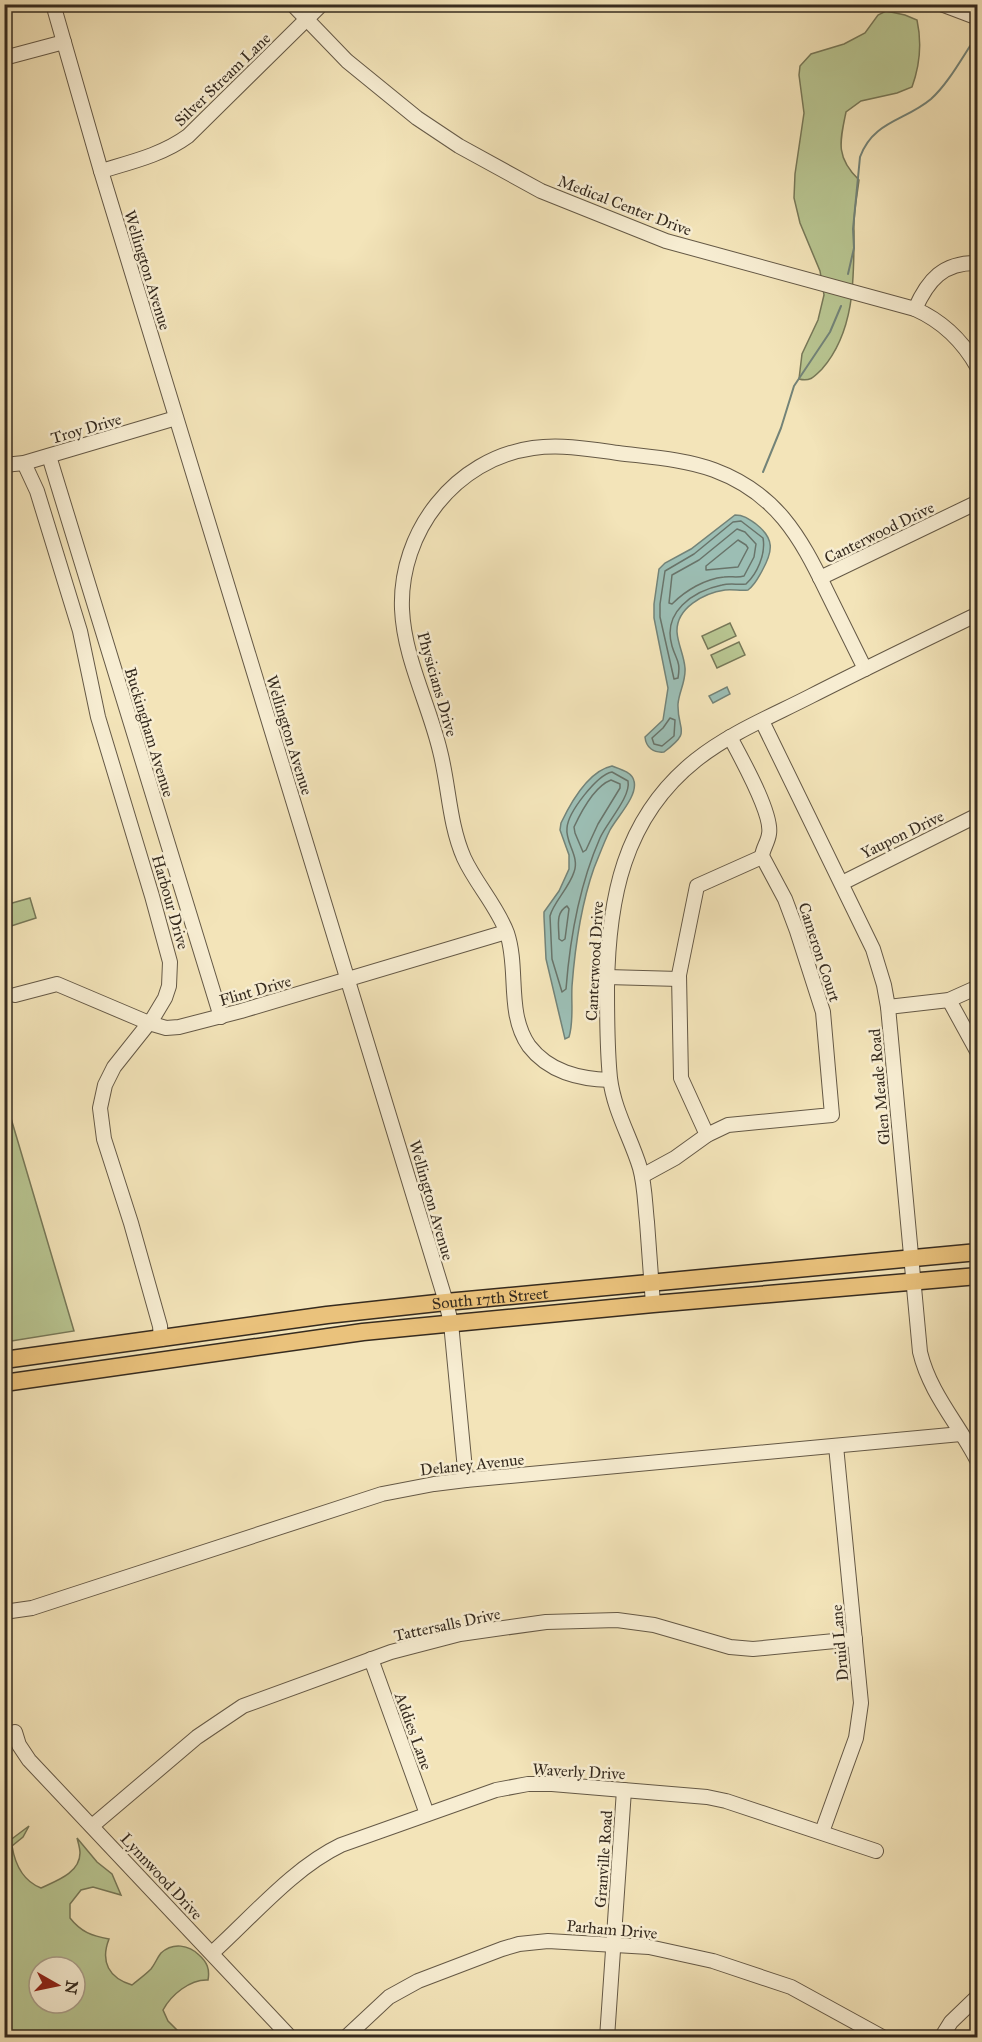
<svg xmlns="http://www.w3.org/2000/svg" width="982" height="2042" font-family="'IM FELL Great Primer',serif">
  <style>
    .green { fill: #b8c591; stroke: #777858; stroke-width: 1.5; fill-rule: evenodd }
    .water { fill: #9cbeb4; stroke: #738378; stroke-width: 1.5 }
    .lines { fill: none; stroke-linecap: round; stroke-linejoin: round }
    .shore { stroke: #69746a; stroke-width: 1.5 }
    .stream { stroke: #738378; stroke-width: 2 }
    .minor-casing { stroke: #655946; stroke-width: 16 }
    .major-casing { stroke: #362b1f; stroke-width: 19 }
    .minor { stroke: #f7edd2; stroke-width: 14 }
    .major { stroke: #eac27c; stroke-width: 16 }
    .labels { text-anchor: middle; stroke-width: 5; stroke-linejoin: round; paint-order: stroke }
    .street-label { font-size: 16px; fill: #362b1f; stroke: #f7edd2 }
  </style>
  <rect width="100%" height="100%" fill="#f3e4b9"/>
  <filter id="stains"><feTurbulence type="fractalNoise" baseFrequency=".00333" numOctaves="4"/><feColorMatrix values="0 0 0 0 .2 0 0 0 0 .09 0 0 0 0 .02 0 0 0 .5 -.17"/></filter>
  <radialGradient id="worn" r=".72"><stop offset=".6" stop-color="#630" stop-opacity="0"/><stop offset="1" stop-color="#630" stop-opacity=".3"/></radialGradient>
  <!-- green -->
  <g class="green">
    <path d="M886,11l19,4 12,5c5,23 3,45 -5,67l-15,6 -36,8 -15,11c-6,29 -11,45 13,68 -2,17 -6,34 -5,51 0,48 1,100 -32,138 -8,8 -12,13 -23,10l3,-25 16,-34 6,-25 -4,-24 -20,-48 -6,-25 1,-24 9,-61 -5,-38 1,-9 11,-12 33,-10 21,-11 13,-18z"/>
    <path d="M730,623l6,13 -28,13 -6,-13z"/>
    <path d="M739,642l6,13 -28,13 -6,-13z"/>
    <path d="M30,898l6,20 -31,10v-23z"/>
    <path d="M5,1098l69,233 -69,11h-1z"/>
    <path d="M29,1826l-6,11 -11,9c3,18 11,35 29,42 15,-7 39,-15 39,-35 0,-5 -2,-11 -3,-15l20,24 15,12 9,21 -28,-8 -12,3 -11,14v14c11,14 22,18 39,21 -9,23 0,39 23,46 6,-5 13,-10 19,-16 4,-5 6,-11 10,-16 12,-11 28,-8 38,2 8,7 11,14 9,25 -18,-1 -37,15 -45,30l5,11 16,16h-179v-193zM39,1967h36v36h-36z"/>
  </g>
  <!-- water -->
  <g class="water">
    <path d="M735,515c9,0 14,4 21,9 19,15 17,27 6,47 -4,7 -7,14 -14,19 -8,1 -15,-1 -23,0 -21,3 -49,18 -48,42 1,13 7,23 8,36 1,13 -6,24 -7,36 -1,28 15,26 -14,48 -10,1 -18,-4 -19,-15l18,-17 5,-32 -14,-70v-14l5,-35 6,-6 26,-14z"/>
    <path d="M727,687l3,7 -17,9 -4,-7z"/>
    <path d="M612,766c8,3 20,6 22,15 4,15 -17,36 -24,49 -6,12 -11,26 -16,38 -13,37 -19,79 -22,118 -1,17 2,35 -3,51l-4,2 -19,-80 -2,-42v-5l15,-21 10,-22v-14l-9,-25 1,-7c10,-21 27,-52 51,-57z"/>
  </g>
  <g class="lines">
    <!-- shore -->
    <g class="shore">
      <path d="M741,521l22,17c3,16 -6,36 -17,46 -8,1 -16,-1 -24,1 -29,6 -60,27 -50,61 4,14 9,15 6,32l-4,1 -14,-62v-13l5,-33 29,-17 39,-32z"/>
      <path d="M737,529l8,3 11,12 -2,13 -10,19c-7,2 -13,0 -20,1 -19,2 -38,13 -52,27l-3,-1 3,-28 27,-15z"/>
      <path d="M738,540l8,5 2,3 -10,19 -32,3v-4z"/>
      <path d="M670,718l5,2 -1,16 -12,10 -8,-2 -2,-6 11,-10z"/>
      <path d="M612,772l16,9c3,16 -21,41 -28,57 -21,48 -30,99 -34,151l-4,3 -10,-33 -2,-43c3,-13 19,-28 24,-44 6,-16 -9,-29 -7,-44 1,-16 30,-53 45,-56z"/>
      <path d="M611,780l9,4v4l-22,36 -12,26 -3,2 -8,-19 -1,-6c7,-15 21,-41 37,-47z"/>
      <path d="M567,906l2,3 -4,30 -3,2 -3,-2c0,-13 -4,-26 8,-33z"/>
    </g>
    <!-- stream -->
    <g class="stream">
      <path d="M848,274l6,-26 -1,-19 7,-72c13,-36 45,-36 71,-58 18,-16 33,-45 47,-65"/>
      <path d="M763,472l18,-44 13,-42 36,-54 11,-26"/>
    </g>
    <defs>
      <g id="minor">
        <path d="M53,4l48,167 345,1131 5,21 15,157"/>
        <path d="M292,4l55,57 70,57 42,28 82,45 125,50 249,68c27,12 48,32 63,59"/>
        <path d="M941,4l37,14"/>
        <path d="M4,58l60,-16"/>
        <path d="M101,171c30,-9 61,-16 87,-35l134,-132"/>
        <path d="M915,309c13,-29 28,-47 63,-46"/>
        <path d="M49,456l172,561"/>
        <path d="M24,463l13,28 43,140 18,86 54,179 18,66 -1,24 -4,12 -12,20 -39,49 -9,18 -5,23 4,31 27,84 29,103 1,13"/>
        <path d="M4,465l20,-2 152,-45"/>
        <path d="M820,578l158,-76"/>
        <path d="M762,721l111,228 11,36 4,22 32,345c10,42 39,72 58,110"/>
        <path d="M842,883l136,-68"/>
        <path d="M607,977l72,2"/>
        <path d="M15,995l42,-11 92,39 17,5 13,-1 62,-16 265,-79"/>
        <path d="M949,1000l29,53"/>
        <path d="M888,1007l61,-7 29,-13"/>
        <path d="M610,1080c-31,-1 -61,-8 -81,-34 -23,-33 -10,-77 -22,-113 -10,-27 -31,-49 -43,-75 -15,-34 -15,-72 -24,-107 -11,-47 -36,-93 -38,-142 -3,-77 53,-150 131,-161 28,-4 57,1 85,5 32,4 66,6 96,17 62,23 86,66 113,122 13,26 25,51 38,77"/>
        <path d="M707,1135l-26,-57 -2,-103 18,-89 65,-29"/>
        <path d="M642,1176l33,-18 32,-23 21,-10 104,-10 -9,-103 -26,-81 -12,-32 -23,-43c1,-8 6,-14 7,-22 4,-20 -29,-78 -39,-97"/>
        <path d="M653,1304c-2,-27 -4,-55 -6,-82 -2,-17 -2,-36 -7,-54 -9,-30 -26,-57 -30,-90 -3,-30 -3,-60 -3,-90 1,-88 16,-170 89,-228 34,-27 76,-44 115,-64 55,-28 111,-55 167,-82"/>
        <path d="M4,1612l28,-4 350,-114 52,-10 32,-4 495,-46"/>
        <path d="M371,1659l56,155"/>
        <path d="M15,1732l4,13 10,15 262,278"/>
        <path d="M92,1826l105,-89 46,-31 148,-54 69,-18 86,-12 71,-2 37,5 76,22 23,2 102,-10"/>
        <path d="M822,1832l34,-94 5,-35 -25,-257"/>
        <path d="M212,1953c40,-36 81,-85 129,-108l155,-55 32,-6h24l155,13 19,4 150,50"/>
        <path d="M345,2038l44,-41 29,-16 84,-32 17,-5 29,-3 101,6 64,14 78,26 93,51"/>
        <path d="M607,2038l17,-248"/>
        <path d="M941,2038l10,-16 27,-26"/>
      </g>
      <g id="major">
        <path id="s1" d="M4,1360l323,-45 119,-13 532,-50"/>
        <path d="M4,1383l359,-51 290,-28 325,-28"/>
      </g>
    </defs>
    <!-- minor casing -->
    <use href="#minor" class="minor-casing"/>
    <!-- major casing -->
    <use href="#major" class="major-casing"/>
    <!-- minor -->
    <use href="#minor" class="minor"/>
    <!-- major -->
    <use href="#major" class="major"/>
  </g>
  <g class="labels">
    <!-- street labels -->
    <g class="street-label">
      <text transform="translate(222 79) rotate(-44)" y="6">Silver Stream Lane</text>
      <text transform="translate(625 205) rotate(21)" y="6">Medical Center Drive</text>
      <text transform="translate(148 270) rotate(73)" y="6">Wellington Avenue</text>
      <text transform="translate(86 428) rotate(-16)" y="6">Troy Drive</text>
      <text transform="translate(879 532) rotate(-26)" y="6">Canterwood Drive</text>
      <text transform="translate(438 684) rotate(74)" y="6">Physicians Drive</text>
      <text transform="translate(150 732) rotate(73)" y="6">Buckingham Avenue</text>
      <text transform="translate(290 735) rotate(73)" y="6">Wellington Avenue</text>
      <text transform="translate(902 834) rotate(-26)" y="6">Yaupon Drive</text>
      <text transform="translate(171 902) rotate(74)" y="6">Harbour Drive</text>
      <text transform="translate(820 952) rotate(72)" y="6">Cameron Court</text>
      <text transform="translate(594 961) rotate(-87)" y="6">Canterwood Drive</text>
      <text transform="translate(255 990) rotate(-16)" y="6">Flint Drive</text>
      <text transform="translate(879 1087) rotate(-95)" y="6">Glen Meade Road</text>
      <text transform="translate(432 1200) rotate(74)" y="6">Wellington Avenue</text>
      <text dy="6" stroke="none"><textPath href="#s1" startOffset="490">South 17th Street</textPath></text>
      <text transform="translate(472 1464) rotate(-6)" y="6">Delaney Avenue</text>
      <text transform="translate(447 1624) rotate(-12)" y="6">Tattersalls Drive</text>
      <text transform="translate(839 1643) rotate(-95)" y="6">Druid Lane</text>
      <text transform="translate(414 1731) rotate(70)" y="6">Addies Lane</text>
      <text transform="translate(579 1771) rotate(3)" y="6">Waverly Drive</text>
      <text transform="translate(603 1859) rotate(-86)" y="6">Granville Road</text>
      <text transform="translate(162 1876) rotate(47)" y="6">Lynnwood Drive</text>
      <text transform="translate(612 1929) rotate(5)" y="6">Parham Drive</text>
    </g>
  </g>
  <!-- margin -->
  <rect width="982" height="2042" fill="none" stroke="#f3e4b9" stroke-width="24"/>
  <rect x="6" y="6" width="970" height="2030" fill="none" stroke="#362b1f" stroke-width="3"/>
  <rect x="12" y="12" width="958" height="2018" fill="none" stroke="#362b1f" stroke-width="1.5"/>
  <!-- north arrow -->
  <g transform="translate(57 1985) rotate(99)"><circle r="28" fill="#f7edd2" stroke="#aa9f8a" stroke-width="1.5"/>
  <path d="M0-4.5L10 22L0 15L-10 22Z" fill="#8f2418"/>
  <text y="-9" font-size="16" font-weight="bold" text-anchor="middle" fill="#362b1f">N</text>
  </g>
  <rect width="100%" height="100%" filter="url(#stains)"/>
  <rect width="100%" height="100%" fill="url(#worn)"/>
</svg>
